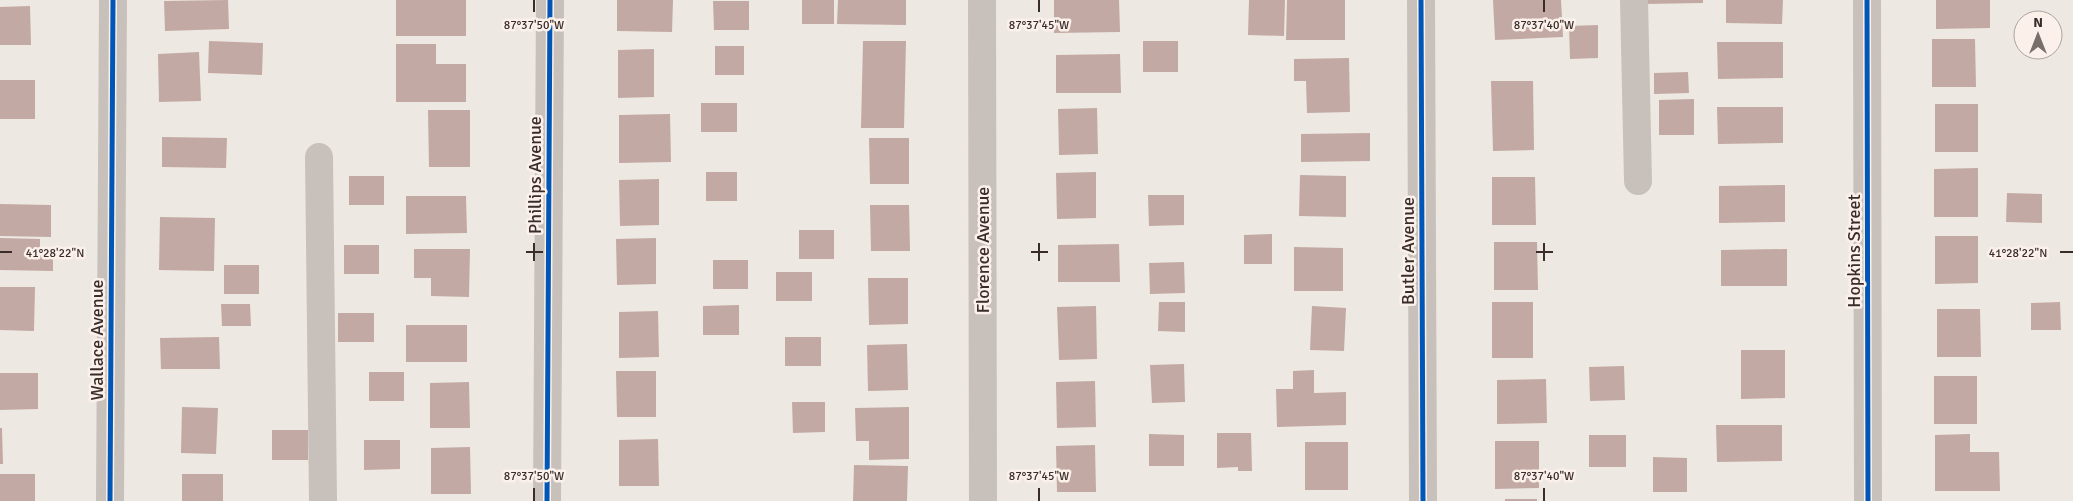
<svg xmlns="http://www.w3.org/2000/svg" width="2073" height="501" font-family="Signika,sans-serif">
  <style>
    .building { fill: #c3a9a3 }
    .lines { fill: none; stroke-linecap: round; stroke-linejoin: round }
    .minor { stroke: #c8c0bb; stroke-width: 28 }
    .cycleway-casing { stroke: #fbf1ea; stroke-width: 8 }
    .cycleway { stroke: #0057b8; stroke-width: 5 }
    .ticks { fill: none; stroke: #392c29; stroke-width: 2 }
    .labels { text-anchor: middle; stroke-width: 5; stroke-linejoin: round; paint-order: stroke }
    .street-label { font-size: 18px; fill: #392c29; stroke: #fbf1ea }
    .ticks-label { font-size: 12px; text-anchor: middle; fill: #392c29; stroke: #fbf1ea; stroke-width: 5; stroke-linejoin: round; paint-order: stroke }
  </style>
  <rect width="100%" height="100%" fill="#eee8e2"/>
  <!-- building -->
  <g class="building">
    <path d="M228,0l1,29 -64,2 -1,-30z"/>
    <rect x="396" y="0" width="70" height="36"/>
    <path d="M617,0h56l-1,32 -55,-1z"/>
    <rect x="802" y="0" width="32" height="24"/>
    <path d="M838,0h68v25l-69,-1z"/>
    <path d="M1054,0h65l1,32 -66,1z"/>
    <path d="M1249,0h36l-1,36 -36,-1z"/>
    <path d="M1287,0h58v40h-59z"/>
    <path d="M1493,0h68l2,37 -68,3z"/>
    <path d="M1644,0h59v3l-59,1z"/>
    <path d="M1726,0h57l-1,24 -56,-1z"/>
    <path d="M1936,0h54v28l-54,1z"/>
    <path d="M713,1h36v29h-35z"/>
    <path d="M30,6l1,39h-31v-38z"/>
    <path d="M1598,25v33l-28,1 -1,-33z"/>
    <path d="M1932,39h43l1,48h-44z"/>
    <path d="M209,41l54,2 -1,32 -54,-2z"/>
    <path d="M863,41h43l-2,87h-43z"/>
    <rect x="1143" y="41" width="35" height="31"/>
    <path d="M1717,42h66v36l-65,1z"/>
    <path d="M396,44h40v20h30v38h-70z"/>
    <rect x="715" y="46" width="29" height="29"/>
    <path d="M654,49v48l-36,1v-48z"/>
    <path d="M199,52l2,49 -42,1 -1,-48z"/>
    <path d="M1120,54l1,39h-65v-38z"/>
    <path d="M1349,58l1,54 -43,1 -1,-32h-12v-22z"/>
    <path d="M1688,72l1,21 -35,1v-21z"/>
    <rect x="0" y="80" width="35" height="39"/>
    <path d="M1491,81h42l1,69 -41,1z"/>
    <path d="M1694,99v36h-35v-35z"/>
    <rect x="701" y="103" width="36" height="29"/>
    <rect x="1935" y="104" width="43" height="48"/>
    <path d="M1717,107h66v36l-65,1z"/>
    <path d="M1097,108l1,46 -39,1 -1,-46z"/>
    <path d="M428,110h42v57h-41z"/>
    <path d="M670,114l1,48 -52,1v-48z"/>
    <path d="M1370,133v28l-69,1v-28z"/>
    <path d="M162,137l65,1 -1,30 -64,-1z"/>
    <path d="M869,138h40v46h-39z"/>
    <path d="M1978,168v49h-44v-48z"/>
    <rect x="706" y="172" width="31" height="29"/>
    <path d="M1096,172v46l-39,1 -1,-46z"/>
    <path d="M1300,175l46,1v41l-47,-1z"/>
    <rect x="349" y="176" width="35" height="29"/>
    <path d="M1492,177h43l1,48h-44z"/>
    <path d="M659,179v46l-39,1 -1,-46z"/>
    <path d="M1785,185v37l-66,1v-37z"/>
    <path d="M2007,193l35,1v29l-36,-1z"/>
    <path d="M1148,195h36v30l-35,1z"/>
    <path d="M406,196h60l1,37 -61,1z"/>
    <path d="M0,204l51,1v32l-51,-1z"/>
    <path d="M870,205h39l1,46h-39z"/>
    <path d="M160,217l55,1 -1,53 -55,-1z"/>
    <rect x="799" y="230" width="35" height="29"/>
    <path d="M1272,234v30h-28v-29z"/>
    <path d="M1935,236h43v47l-43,1z"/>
    <path d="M0,238l40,1v14h13v18l-53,-1z"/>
    <path d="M656,238v46l-39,1 -1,-46z"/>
    <path d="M1494,242h43l1,48h-44z"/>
    <path d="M1119,244l1,38h-62v-37z"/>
    <rect x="344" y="245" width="35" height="29"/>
    <path d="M1294,247l49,1v43h-49z"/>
    <path d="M414,249h56l-1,48 -38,-1v-18h-17z"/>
    <path d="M1787,249v37h-66v-36z"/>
    <rect x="713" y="260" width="35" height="29"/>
    <path d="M1184,262l1,31 -35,1 -1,-31z"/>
    <rect x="224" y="265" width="35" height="29"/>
    <rect x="776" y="272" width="36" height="29"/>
    <path d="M868,278h40v46l-39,1z"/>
    <path d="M0,287h35l-1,44 -34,-1z"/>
    <path d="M1159,302h26v30l-27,-1z"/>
    <rect x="1492" y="302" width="41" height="56"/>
    <path d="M2060,302l1,28h-30v-27z"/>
    <path d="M221,304h29l1,22h-29z"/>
    <path d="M739,305v30h-36v-29z"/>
    <path d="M1096,306l1,53 -38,1 -2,-53z"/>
    <path d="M1312,306l34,2 -2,43 -34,-1z"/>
    <path d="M1937,309h43l1,48h-44z"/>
    <path d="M658,311l1,46 -40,1v-46z"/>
    <rect x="338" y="313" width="36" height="29"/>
    <rect x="406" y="325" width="61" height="37"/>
    <path d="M219,337l1,32h-59l-1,-31z"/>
    <rect x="785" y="337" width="36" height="29"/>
    <path d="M907,344l1,46 -40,1 -1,-46z"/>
    <path d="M1741,350h44v48l-44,1z"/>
    <path d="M1184,364l1,38 -33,1 -2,-38z"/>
    <path d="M1624,366l1,34 -35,1 -1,-34z"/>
    <path d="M1314,370v23l32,-1v33l-69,2 -1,-38h17v-18z"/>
    <path d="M616,371h40v46h-39z"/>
    <rect x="369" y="372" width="35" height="29"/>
    <path d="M0,373h38v36l-38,1z"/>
    <rect x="1934" y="376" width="43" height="48"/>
    <path d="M1546,379l1,44 -50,1v-44z"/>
    <path d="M1095,381l1,46 -39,1 -1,-46z"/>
    <path d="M469,382l1,46h-40v-45z"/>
    <path d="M792,402h33v30l-32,1z"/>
    <path d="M182,407l36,1 -2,46 -35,-1z"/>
    <path d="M909,407v52l-40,1v-19h-13l-1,-33z"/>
    <path d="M1716,425h66v36l-65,1z"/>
    <path d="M0,428h2l1,36h-3z"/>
    <rect x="272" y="430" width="36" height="30"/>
    <path d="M1217,433h34l1,38h-14v-4l-21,1z"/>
    <path d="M1149,434l35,1v31h-35z"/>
    <path d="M1970,434v18h29l1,39h-65v-56z"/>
    <rect x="1589" y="435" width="37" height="32"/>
    <path d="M658,439l1,47h-40v-46z"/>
    <path d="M364,440h36v29l-36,1z"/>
    <path d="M1495,441h44v47l-44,1z"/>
    <rect x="1305" y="442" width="43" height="48"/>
    <path d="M1095,445l1,47h-39l-1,-46z"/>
    <path d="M470,447l1,47h-40v-46z"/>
    <path d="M1653,457l34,1v34h-34z"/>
    <path d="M854,465l54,1 -1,35h-54z"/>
    <rect x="0" y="474" width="35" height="27"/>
    <rect x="182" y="474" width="41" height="27"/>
    <rect x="1505" y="499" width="32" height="2"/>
  </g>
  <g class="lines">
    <!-- minor -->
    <g class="minor">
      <path d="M982,0l1,501"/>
      <path d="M1421,0l2,501"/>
      <path d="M1634,0l4,181"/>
      <path d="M1867,0l1,501"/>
      <path d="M319,157l4,344"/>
      <path d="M110,501l3,-501"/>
      <path d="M547,501l3,-501"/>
    </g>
    <defs>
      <g id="cycleway">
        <path d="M1421,0l2,501"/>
        <path d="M1867,0l1,501"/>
        <path d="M110,501l3,-501"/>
        <path d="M547,501l3,-501"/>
      </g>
    </defs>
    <!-- cycleway casing -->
    <use href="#cycleway" class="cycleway-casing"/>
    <!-- cycleway -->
    <use href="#cycleway" class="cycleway"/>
  </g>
  <!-- ticks -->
  <path class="ticks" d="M534,0v12M1039,0v12M1544,0v12M534,243v18M1039,243v18M1544,243v18M0,252h12M526,252h17M1031,252h17M1536,252h17M2060,252h13M534,488v13M1039,488v13M1544,488v13"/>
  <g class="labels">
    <!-- street labels -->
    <g class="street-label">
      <text transform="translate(535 175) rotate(-90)" y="6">Phillips Avenue</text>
      <text transform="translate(983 250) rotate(-90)" y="6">Florence Avenue</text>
      <text transform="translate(1408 251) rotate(-90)" y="6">Butler Avenue</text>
      <text transform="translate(1854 251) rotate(-90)" y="6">Hopkins Street</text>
      <text transform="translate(97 340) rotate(-90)" y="6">Wallace Avenue</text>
    </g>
  </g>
  <g class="ticks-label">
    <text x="534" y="29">87°37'50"W</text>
    <text x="1039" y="29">87°37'45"W</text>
    <text x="1544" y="29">87°37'40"W</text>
    <text x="55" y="257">41°28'22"N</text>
    <text x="2018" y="257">41°28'22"N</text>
    <text x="534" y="480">87°37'50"W</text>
    <text x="1039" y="480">87°37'45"W</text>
    <text x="1544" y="480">87°37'40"W</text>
  </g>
  <!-- north arrow -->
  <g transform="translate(2038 35)"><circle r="24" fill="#fbf1ea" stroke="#ada29d"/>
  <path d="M0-4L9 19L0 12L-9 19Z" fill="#786e6a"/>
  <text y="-8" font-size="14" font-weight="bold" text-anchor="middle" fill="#392c29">N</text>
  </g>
</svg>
